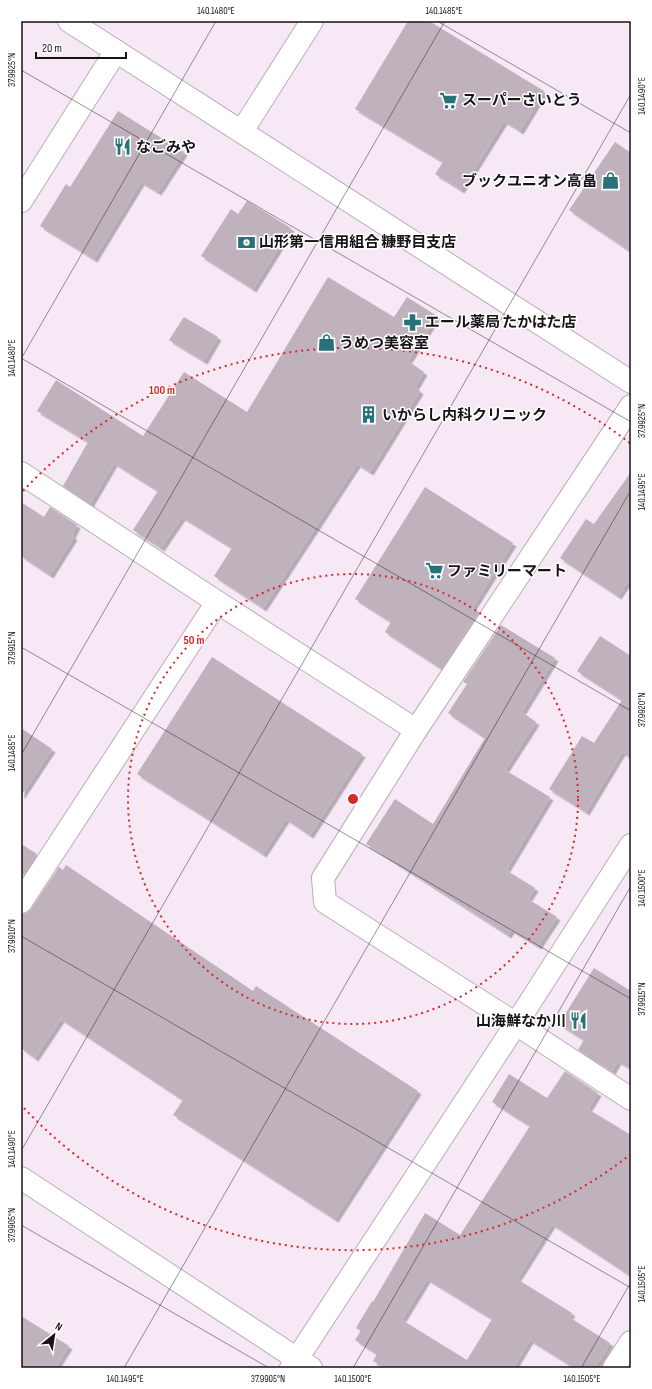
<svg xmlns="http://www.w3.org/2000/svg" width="652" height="1389" font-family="'Sofia Sans Condensed','Noto Sans JP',sans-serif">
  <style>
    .building { fill: #bfb2bc; fill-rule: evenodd; filter: url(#shadow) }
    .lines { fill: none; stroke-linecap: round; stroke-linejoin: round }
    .minor-casing { stroke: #baadb8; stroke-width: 24 }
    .minor { stroke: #fff; stroke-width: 22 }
    .ticks { fill: none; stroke: #171317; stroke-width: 1; stroke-opacity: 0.45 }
    .ring { fill: none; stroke: #d62828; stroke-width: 2; stroke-dasharray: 2 4 }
    .labels { text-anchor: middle; stroke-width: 3; stroke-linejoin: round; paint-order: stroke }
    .poi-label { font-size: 15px; font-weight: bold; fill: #171317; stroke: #fff; text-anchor: start }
    .centre { fill: #d62828; stroke: #fff; stroke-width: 2 }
    .ring-label { font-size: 12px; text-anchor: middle; font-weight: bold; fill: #d62828; stroke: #fff; stroke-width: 3; stroke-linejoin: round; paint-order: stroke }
    .neatline { fill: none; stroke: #171317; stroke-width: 1.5 }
    .ticks-label { font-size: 10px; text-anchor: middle; fill: #171317 }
  </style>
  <defs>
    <filter id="shadow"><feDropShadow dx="3.5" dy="3.5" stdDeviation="0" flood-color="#0004"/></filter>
  </defs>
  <rect width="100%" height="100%" fill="#f6e8f4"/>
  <!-- building -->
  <g class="building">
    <path d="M408,21h21l115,70 -24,40 -16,-10 -43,69 -26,-16 8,-12 -88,-53z"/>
    <path d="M118,111l66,41 -26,40 -17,-10 -47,77 -54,-33 26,-42 4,3z"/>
    <path d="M615,142l16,11v99l-62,-42z"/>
    <path d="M247,201l44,27 -38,61 -52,-33 30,-47 7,5z"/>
    <path d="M328,277l66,40 13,-20 30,19 -29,45 16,11 -9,15 5,4 -50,81 -13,-8 -94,144 -49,-32 18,-28 -50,-31 -21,31 -28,-18 25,-39 -44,-28 -24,41 -27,-18 25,-44 -51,-31 19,-31 87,56 41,-64 63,40z"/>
    <path d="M184,317l34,20 -14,24 -35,-21z"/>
    <path d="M631,472v105l-13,19 -58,-38 26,-39 8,5z"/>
    <path d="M425,487l88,56 -41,65 7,4 -37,57 -57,-37 6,-10 -36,-23z"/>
    <path d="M21,502l23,15 6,-10 27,18 -5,10 2,2 -24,38 -29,-19z"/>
    <path d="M501,625l54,33 -33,54 14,10 -31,48 45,27 -44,73 29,18 -7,11 29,18 -19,29 -27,-16 -3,5 -142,-91 29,-45 38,25 52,-86 -37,-25 19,-29 -4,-2z"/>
    <path d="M600,636l31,20v102l-9,-6 -36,60 -37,-23 33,-53 12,7 28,-43 -45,-29z"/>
    <path d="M212,657l150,97 -52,81 -24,-16 -23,35 -126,-80z"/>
    <path d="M21,728l31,21 -31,47z"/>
    <path d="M21,844l16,10 -16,25z"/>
    <path d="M66,865l187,126 3,-5 162,105 -83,128 -162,-104 10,-15 -122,-81 -26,39 -14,-10v-134l6,-1 4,-4 28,-42 4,3z"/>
    <path d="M594,968l37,23v78l-13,-8 -6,10 -34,-21 6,-10 -25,-16z"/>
    <path d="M565,1071l33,22 -10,16 43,26v141l-79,-52 -35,55 55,34 -3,4 41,26 -15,25h-20l-45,-28 -17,28h-128l-12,-7 4,-7 -22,-14 6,-9 -5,-3 16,-27 1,1 52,-89 35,22 70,-109 -38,-24 17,-28 38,24zM427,1279l65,40 -25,41 -65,-40z"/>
    <path d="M21,1316l48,30 -14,22h-34z"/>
  </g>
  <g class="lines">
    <defs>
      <g id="minor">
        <path d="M69,21l562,361"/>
        <path d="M242,131l70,-110"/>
        <path d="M21,201l95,-150"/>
        <path d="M631,406l-215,324 -93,148 2,24 191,122 115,75"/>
        <path d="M21,473l196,129 199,128"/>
        <path d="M21,902l196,-300"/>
        <path d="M21,1178l290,190"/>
        <path d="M291,1368l225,-344 115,-179"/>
        <path d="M614,1368l17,-26"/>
      </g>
    </defs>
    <!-- minor casing -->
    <use href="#minor" class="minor-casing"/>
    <!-- minor -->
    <use href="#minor" class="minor"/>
  </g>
  <!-- ticks -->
  <path class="ticks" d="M437,21l194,112M21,70l610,352M21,358l610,353M21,359l195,-338M21,647l610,352M21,755l424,-734M21,936l610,352M21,1151l610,-1057M21,1225l248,143M124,1368l507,-878M353,1368l278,-482M581,1368l50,-86"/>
  <!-- distance rings -->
  <g class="ring">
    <circle cx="353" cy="799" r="225"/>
    <path d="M631 1154A451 451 0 0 1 23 1107M23 491A451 451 0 0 1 631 444"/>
  </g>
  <!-- icons -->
  <defs>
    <symbol id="supermarket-bare" viewBox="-9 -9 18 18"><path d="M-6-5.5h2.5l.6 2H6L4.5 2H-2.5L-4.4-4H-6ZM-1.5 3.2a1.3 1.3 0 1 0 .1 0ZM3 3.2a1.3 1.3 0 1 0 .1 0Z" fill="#277178" stroke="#fff" stroke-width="2.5" paint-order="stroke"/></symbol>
    <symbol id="restaurant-bare" viewBox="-9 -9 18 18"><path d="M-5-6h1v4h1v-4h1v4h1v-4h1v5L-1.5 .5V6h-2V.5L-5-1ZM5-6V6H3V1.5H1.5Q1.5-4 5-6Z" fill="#277178" stroke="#fff" stroke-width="2.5" paint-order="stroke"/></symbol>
    <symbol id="shop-bare" viewBox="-9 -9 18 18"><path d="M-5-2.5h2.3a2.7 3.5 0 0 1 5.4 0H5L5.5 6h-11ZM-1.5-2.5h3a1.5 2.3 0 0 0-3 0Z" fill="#277178" stroke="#fff" stroke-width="2.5" paint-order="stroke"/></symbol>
    <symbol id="bank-bare" viewBox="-9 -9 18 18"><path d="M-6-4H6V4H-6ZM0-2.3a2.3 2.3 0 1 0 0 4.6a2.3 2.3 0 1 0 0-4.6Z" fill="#277178" stroke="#fff" stroke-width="2.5" paint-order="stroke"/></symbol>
    <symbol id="pharmacy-bare" viewBox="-9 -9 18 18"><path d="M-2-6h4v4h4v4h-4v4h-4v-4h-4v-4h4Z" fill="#277178" stroke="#fff" stroke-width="2.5" paint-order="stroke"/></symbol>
    <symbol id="building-bare" viewBox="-9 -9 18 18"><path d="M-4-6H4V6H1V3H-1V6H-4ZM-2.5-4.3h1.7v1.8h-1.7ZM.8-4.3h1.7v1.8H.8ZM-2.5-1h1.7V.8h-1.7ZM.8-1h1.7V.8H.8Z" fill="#277178" stroke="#fff" stroke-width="2.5" paint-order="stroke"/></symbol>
  </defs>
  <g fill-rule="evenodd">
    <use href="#supermarket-bare" x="436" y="88" width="25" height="25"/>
    <use href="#restaurant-bare" x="110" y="134" width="25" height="25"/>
    <use href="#shop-bare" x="598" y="168" width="25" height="25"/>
    <use href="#bank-bare" x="234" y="230" width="25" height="25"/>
    <use href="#pharmacy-bare" x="400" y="310" width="25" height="25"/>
    <use href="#shop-bare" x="314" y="330" width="25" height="25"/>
    <use href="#building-bare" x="356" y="402" width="25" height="25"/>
    <use href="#supermarket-bare" x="422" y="558" width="25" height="25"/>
    <use href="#restaurant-bare" x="566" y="1008" width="25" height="25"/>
  </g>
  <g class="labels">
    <!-- poi labels -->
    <g class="poi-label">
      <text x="462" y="105">スーパーさいとう</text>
      <text x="136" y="152">なごみや</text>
      <text x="597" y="186" text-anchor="end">ブックユニオン高畠</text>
      <text x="259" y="247">山形第一信用組合 糠野目支店</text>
      <text x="425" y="327">エール薬局 たかはた店</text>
      <text x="339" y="348">うめつ美容室</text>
      <text x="382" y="420">いからし内科クリニック</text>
      <text x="447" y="576">ファミリーマート</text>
      <text x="566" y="1026" text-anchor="end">山海鮮なか川</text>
    </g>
  </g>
  <circle cx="353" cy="799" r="6" class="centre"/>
  <g class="ring-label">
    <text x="162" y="394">100 m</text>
    <text x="194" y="644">50 m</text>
  </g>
  <!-- border -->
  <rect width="652" height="1389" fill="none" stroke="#ffffff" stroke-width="44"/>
  <!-- north arrow -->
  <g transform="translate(54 1335) rotate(30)" stroke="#ffffff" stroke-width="3" paint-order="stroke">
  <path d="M0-3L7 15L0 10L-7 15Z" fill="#171317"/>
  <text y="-6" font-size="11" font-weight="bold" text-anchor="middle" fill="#171317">N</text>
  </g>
  <!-- scale -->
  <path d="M36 52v6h90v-6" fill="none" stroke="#171317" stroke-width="2"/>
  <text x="42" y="52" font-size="12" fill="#171317" stroke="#ffffff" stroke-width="3" paint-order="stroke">20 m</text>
  <rect x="22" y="22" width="608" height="1345" class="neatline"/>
  <g class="ticks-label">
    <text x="216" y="14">140.1480°E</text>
    <text x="444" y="14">140.1485°E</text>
    <text transform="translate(11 70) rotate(-90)" y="4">37.9925°N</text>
    <text transform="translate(641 96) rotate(-90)" y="4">140.1490°E</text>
    <text transform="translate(11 358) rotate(-90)" y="4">140.1480°E</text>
    <text transform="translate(641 421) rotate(-90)" y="4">37.9925°N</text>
    <text transform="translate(641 492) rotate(-90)" y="4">140.1495°E</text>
    <text transform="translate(11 648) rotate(-90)" y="4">37.9915°N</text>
    <text transform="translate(641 710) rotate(-90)" y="4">37.9920°N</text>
    <text transform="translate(11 753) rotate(-90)" y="4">140.1485°E</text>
    <text transform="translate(641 888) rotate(-90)" y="4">140.1500°E</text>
    <text transform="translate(11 936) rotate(-90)" y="4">37.9910°N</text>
    <text transform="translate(641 999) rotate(-90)" y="4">37.9915°N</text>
    <text transform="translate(11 1149) rotate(-90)" y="4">140.1490°E</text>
    <text transform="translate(11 1225) rotate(-90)" y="4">37.9905°N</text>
    <text transform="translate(641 1284) rotate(-90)" y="4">140.1505°E</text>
    <text x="125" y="1382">140.1495°E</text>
    <text x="268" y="1382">37.9905°N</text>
    <text x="353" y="1382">140.1500°E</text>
    <text x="582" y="1382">140.1505°E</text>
  </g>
</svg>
